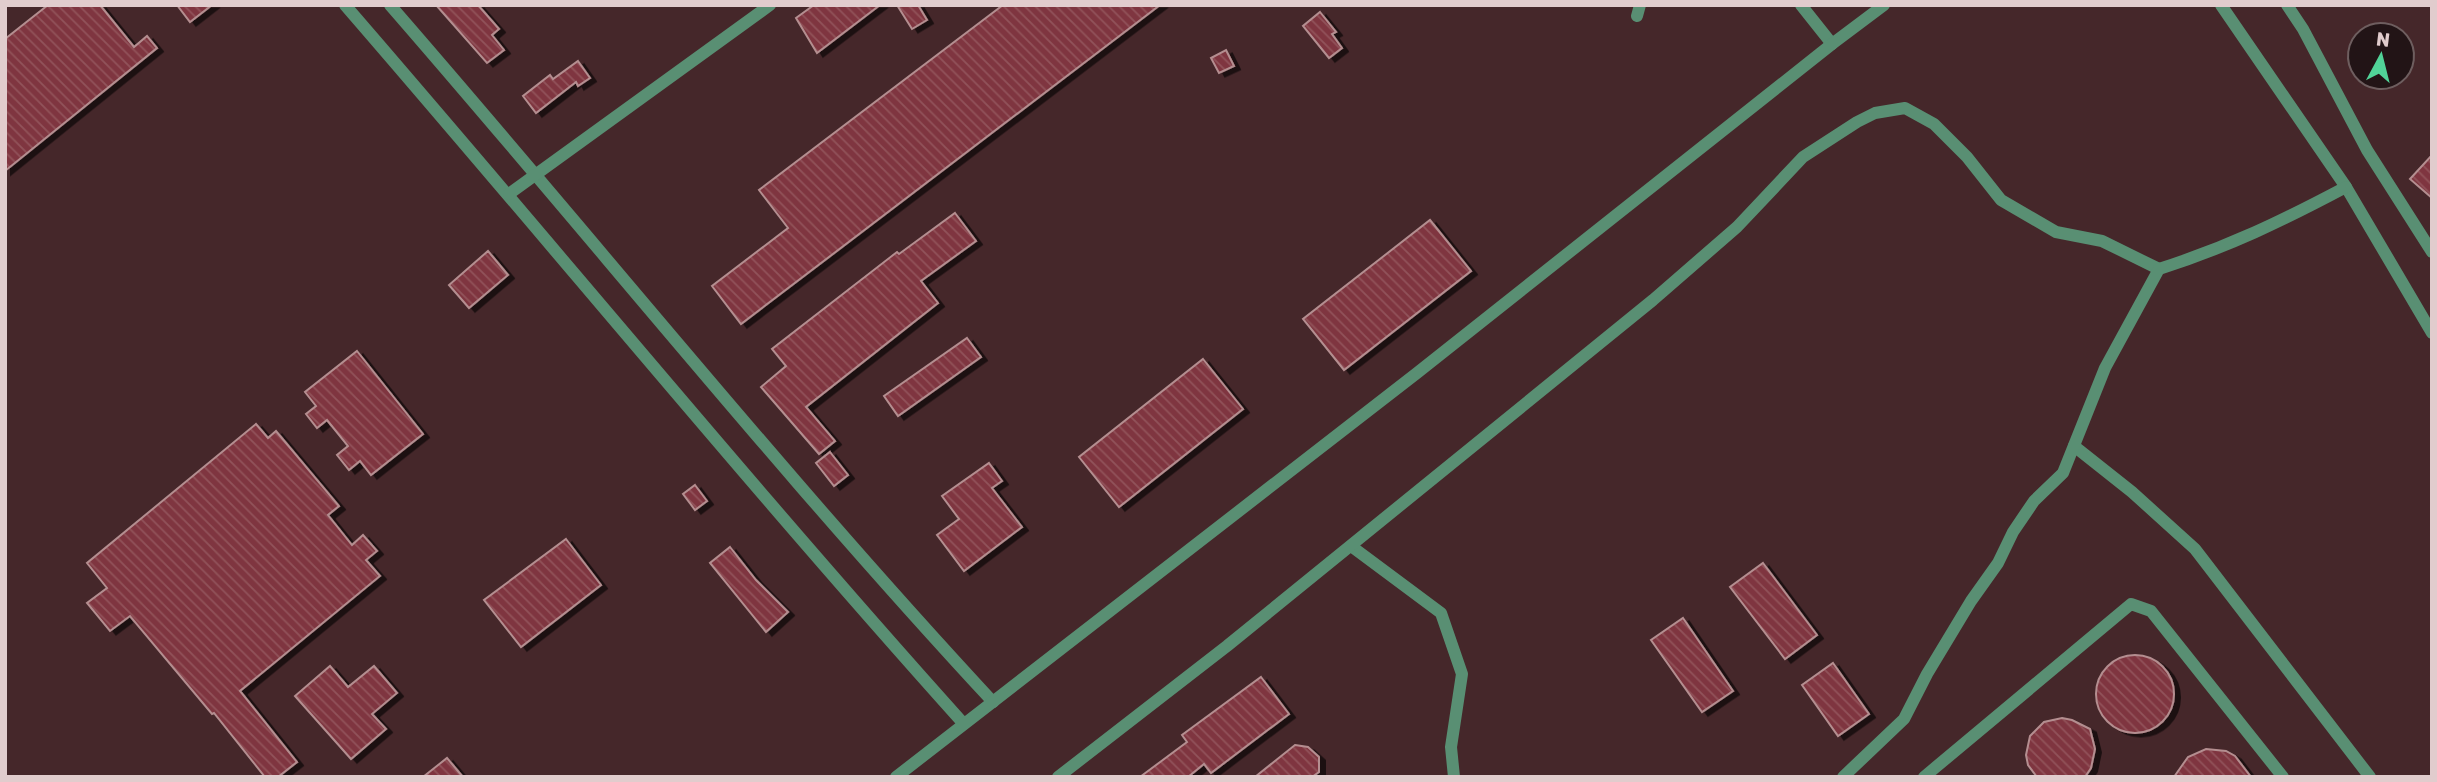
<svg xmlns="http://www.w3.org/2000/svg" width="2437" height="782" font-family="Rubik,sans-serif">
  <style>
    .building { fill: url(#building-back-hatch); stroke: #b48e90; stroke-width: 2; filter: url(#shadow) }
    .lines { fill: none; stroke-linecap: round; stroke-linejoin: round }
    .minor { stroke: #598f73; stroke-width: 12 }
  </style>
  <defs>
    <pattern id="building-back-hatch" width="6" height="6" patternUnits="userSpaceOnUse" patternTransform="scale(1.75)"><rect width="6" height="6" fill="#7f3640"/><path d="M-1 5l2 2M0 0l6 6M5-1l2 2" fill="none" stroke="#91525a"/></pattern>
    <filter id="shadow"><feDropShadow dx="6" dy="3.5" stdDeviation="0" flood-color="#0009"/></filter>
  </defs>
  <rect width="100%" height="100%" fill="#45272a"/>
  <!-- building -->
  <g class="building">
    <path d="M48,5h52l34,42 13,-11 10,12 -152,123v-132z"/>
    <path d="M177,5h35l-22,17z"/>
    <path d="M436,5h42l21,24 -7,6 12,15 -17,13z"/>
    <path d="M814,5h66l-63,48 -21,-35z"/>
    <path d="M897,5h21l9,15 -15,9z"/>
    <path d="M1003,5h157l-419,319 -29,-38 76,-58 -29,-38z"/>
    <path d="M1320,12l16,20 -4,2 10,14 -13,10 -26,-32z"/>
    <path d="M1226,50l8,16 -15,7 -8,-15z"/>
    <path d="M578,61l12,17 -12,8 -2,-4 -40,31 -13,-17 27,-21 3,4z"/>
    <path d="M2432,155v43l-22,-19z"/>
    <path d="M955,213l21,28 -55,40 17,22 -132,104 29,34 -16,13 -58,-67 25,-21 -14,-17 125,-97 2,2z"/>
    <path d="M1430,220l41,51 -127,99 -41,-51z"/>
    <path d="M488,251l20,24 -39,33 -20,-23z"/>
    <path d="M967,338l14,19 -83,59 -14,-20z"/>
    <path d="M357,351l66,83 -52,41 -11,-14 -11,9 -12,-15 11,-9 -21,-26 -10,8 -11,-14 10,-8 -11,-14z"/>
    <path d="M1203,359l40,50 -124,98 -40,-50z"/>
    <path d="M256,424l12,14 8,-7 63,75 -11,9 24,30 11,-10 14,16 -11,9 14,16 -140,115 57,71 -19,15h-13l-51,-64 -2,1 -82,-98 -20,15 -23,-28 20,-15 -20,-25z"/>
    <path d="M830,452l18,23 -14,11 -18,-23z"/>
    <path d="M989,463l13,18 -10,7 30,39 -58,44 -27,-36 22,-16 -17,-23z"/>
    <path d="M695,485l12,16 -12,9 -12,-16z"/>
    <path d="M566,539l35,46 -80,62 -37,-47z"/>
    <path d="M730,547l26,33 32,32 -22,20 -56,-69z"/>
    <path d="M1763,563l54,72 -32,24 -55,-72z"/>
    <path d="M1683,618l50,73 -31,21 -51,-72z"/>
    <circle cx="2135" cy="694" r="39"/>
    <path d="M1833,663l36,51 -31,22 -36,-51z"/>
    <path d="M330,666l18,21 26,-21 23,27 -25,21 14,15 -35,30 -56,-63z"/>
    <path d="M1261,677l28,37 -78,59 -7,-9 -16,13h-48l47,-35 -5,-7z"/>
    <path d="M2062,718l10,2 18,9 5,20 -4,19 -6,9h-48l-9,-12 -2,-10 4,-19 14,-14z"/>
    <path d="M1295,745l13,2 11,10v15l-7,5h-57z"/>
    <path d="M2206,749l20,2 9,5 16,21h-77l14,-20z"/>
    <path d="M447,758l16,19h-40z"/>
  </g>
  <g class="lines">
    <!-- minor -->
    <g class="minor">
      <path d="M345,5c207,239 407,483 618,718"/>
      <path d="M390,5c202,232 394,472 603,697"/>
      <path d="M1801,5l31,39"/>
      <path d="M2221,5l125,182 86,146"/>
      <path d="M2287,5l16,24 64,121 65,102"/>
      <path d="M1637,16l3,-11"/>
      <path d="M509,194l261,-189"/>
      <path d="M2074,446l58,46 63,57 175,228"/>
      <path d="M1351,546l90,67 21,61 -11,73 3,30"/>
      <path d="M896,777l521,-404 415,-329 52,-39"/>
      <path d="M1058,777l169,-131 426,-346 84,-73 66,-70 54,-35 18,-9 30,-5 29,16 33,33 34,43 55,32 46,9 57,28"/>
      <path d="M1843,777l61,-58 23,-45 44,-73 27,-38 15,-31 21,-31 29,-28 42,-105 54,-99c69,-22 123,-48 187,-82"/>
      <path d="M1924,777l207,-173 20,7 132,166"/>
    </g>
  </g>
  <!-- border -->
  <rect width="2437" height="782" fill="none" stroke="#e1cccd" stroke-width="14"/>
  <!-- north arrow -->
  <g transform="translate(2381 56) rotate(7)"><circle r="33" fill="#221416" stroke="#6e5e5f" stroke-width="2"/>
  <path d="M0-5L12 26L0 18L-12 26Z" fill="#51d398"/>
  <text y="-10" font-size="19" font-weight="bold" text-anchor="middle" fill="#e1cccd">N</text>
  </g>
</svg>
